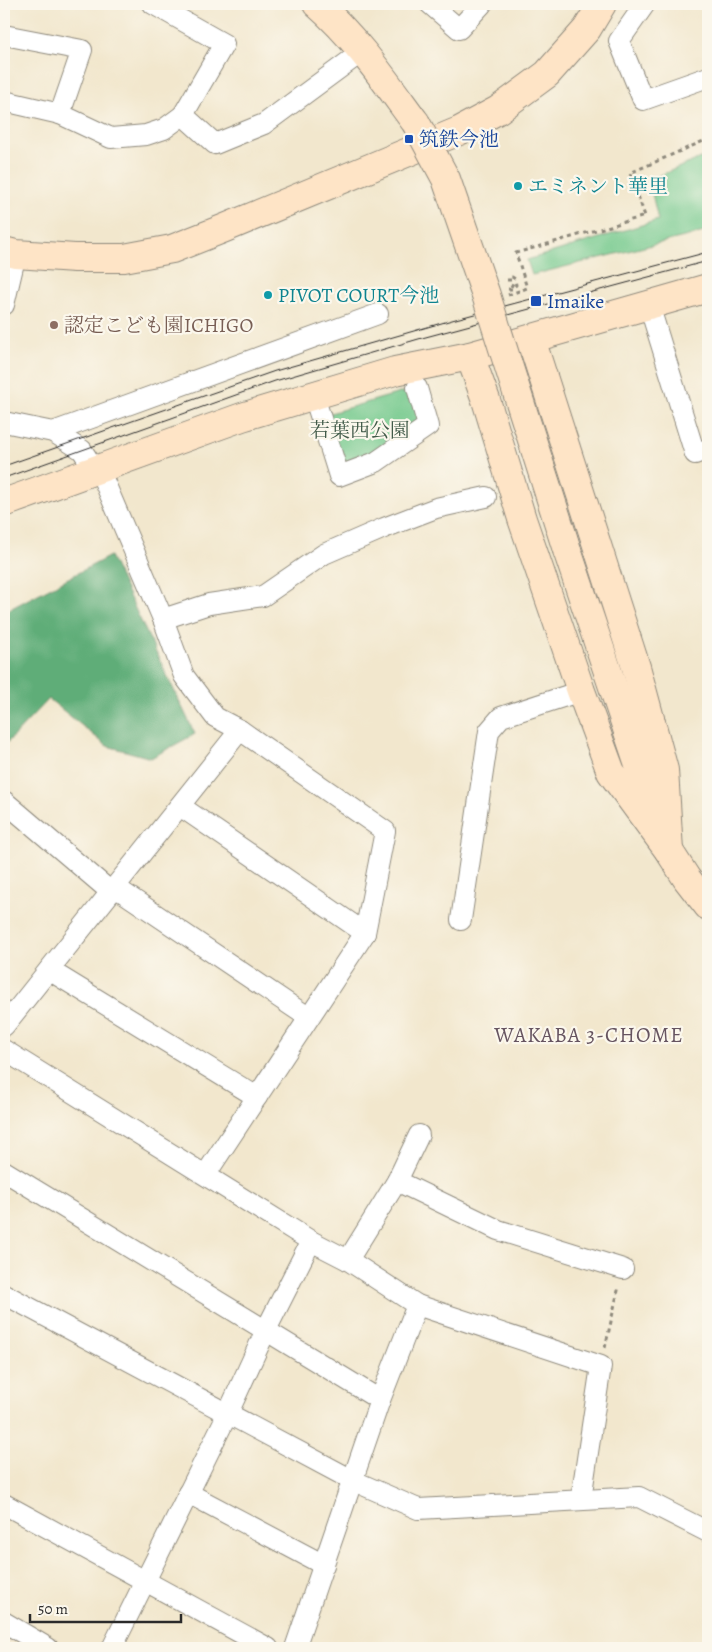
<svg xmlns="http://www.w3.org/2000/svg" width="712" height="1652" font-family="Alegreya,'Noto Serif JP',serif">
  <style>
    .green { fill: #74c98d; stroke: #507a5c }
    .forest { fill: #5fad78; stroke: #456c52 }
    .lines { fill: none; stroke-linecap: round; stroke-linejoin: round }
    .street-casing { stroke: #8e897c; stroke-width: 22 }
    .secondary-casing { stroke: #8e897c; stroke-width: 30 }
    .path { stroke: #8e897c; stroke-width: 3; stroke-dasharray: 4 4; stroke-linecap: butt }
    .street { stroke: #fff; stroke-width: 20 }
    .secondary { stroke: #fee4c6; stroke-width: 28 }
    .tram { stroke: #2b2b2b; stroke-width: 1 }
    .secondary-bridge-casing { stroke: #8e897c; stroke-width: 30; stroke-linecap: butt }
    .path-bridge { stroke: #8e897c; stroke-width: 3; stroke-dasharray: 4 4; stroke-linecap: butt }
    .secondary-bridge { stroke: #fee4c6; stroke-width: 28 }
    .transit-dot { fill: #1a4fb4; stroke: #fbf7ec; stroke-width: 2 }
    .culture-dot { fill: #0f9aa8; stroke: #fbf7ec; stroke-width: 2 }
    .education-dot { fill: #8d6e63; stroke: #fbf7ec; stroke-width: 2 }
    .labels { text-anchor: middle; stroke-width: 4.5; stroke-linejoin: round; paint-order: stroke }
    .transit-label { font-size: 20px; fill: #164399; stroke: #fbf7ec; text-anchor: start }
    .culture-label { font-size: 20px; fill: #0d838f; stroke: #fbf7ec; text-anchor: start }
    .education-label { font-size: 20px; fill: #785e54; stroke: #fbf7ec; text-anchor: start }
    .park-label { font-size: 20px; fill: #415a48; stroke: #fbf7ec }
    .neighbourhood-label { font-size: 21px; letter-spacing: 1px; fill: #665460; stroke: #fbf7ec }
  </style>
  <rect width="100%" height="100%" fill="#fbf7ec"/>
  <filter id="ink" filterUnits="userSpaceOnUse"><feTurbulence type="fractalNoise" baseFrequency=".02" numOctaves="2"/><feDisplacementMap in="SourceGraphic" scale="10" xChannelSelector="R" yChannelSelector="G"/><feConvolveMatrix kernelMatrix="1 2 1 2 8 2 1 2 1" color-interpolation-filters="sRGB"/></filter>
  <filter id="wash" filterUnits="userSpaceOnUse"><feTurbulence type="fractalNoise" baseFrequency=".0096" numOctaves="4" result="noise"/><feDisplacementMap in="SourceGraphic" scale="20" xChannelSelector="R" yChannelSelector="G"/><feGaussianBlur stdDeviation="1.12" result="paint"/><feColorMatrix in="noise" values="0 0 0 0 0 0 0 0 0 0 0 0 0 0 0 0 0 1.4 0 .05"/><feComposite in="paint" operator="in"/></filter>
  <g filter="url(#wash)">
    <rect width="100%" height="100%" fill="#f2e7cd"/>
    <!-- green -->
    <g class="green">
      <path d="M708,155v76l-176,44 -5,-15 131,-40 -9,-40z"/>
      <path d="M410,390l11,31 -67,43 -12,-4 -15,-46z"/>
    </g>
    <!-- forest -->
    <path class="forest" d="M110,556l85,178 -44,24 -44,-12 -58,-47 -45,47v-134z"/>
  </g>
  <g filter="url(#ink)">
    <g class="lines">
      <defs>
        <g id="street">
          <path d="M430,4l29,25 23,-25"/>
          <path d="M645,4l-26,37 24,59 65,-23"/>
          <path d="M4,35l78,15 -22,64"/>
          <path d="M4,101l56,13 51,24 35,-3 18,-6 19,-14 41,-71 -71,-40"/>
          <path d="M183,115l32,29 49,-20 99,-73"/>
          <path d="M4,305l12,-51"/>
          <path d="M649,305l46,149 13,-5"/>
          <path d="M314,396l25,80 37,-14 52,-36 -11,-38"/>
          <path d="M4,422l49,10 29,18 7,11 10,8 64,150 21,57 31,41 25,13 145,101 -20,102 -159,241"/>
          <path d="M53,432l325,-118"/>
          <path d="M163,619l46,-15 54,-8 61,-42 60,-26 52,-20 50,-11"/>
          <path d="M4,801l107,91"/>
          <path d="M180,806l185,127"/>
          <path d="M115,887l193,130"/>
          <path d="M461,920l28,-189 12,-14 80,-26"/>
          <path d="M49,970l208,127"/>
          <path d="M4,1026l236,-296"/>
          <path d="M4,1050l307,191 37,19 69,45 -37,95 -85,248"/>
          <path d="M4,1171l376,229"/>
          <path d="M397,1181l22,-46"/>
          <path d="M348,1260l49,-79 101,49 125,39"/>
          <path d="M4,1294l350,187 64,28 221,-12 69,35"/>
          <path d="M417,1305l184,61 -20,133"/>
          <path d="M188,1493l136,72"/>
          <path d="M4,1504l264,144"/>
          <path d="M4,1622l44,26"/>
          <path d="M112,1648l116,-235 38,-83 45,-89"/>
        </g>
        <g id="secondary">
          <path d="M317,4c39,34 68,77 99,119"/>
          <path d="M4,251l12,3 59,4h49l48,-9 53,-21 234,-97 39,-21 49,-36 40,-45 15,-25"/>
          <path d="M531,339l105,328 28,103 5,81"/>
          <path d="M470,356l16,44 36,119 59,172 30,81 58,79 18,28 21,27"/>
          <path d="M4,503l238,-86 153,-46 75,-15 238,-68"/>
          <path d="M567,550l91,271"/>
        </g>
      </defs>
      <!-- street casing -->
      <use href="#street" class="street-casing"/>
      <!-- secondary casing -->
      <use href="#secondary" class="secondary-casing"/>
      <!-- path -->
      <g class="path">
        <path d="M507,280h4l2,3 -2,4 -3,-1"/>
        <path d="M508,295l19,-7 -11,-35 129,-37 -15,-43 78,-34"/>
        <path d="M605,1348l14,-62"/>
      </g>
      <!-- street -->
      <use href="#street" class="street"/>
      <!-- secondary -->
      <use href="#secondary" class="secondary"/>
      <!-- tram -->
      <g class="tram">
        <path d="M4,466l271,-95 177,-51 256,-68"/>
        <path d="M4,478l271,-97 147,-43 286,-77"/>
      </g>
      <defs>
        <path id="secondary-bridge" d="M416,123l30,56 40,116 81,255"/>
      </defs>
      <!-- secondary-bridge casing -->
      <use href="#secondary-bridge" class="secondary-bridge-casing"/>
      <!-- path-bridge -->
      <path class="path-bridge" d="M508,289h4l4,-4 -1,-6 -3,-2h-4"/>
      <!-- secondary-bridge -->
      <use href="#secondary-bridge" class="secondary-bridge"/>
    </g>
  </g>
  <!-- markers -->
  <g class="transit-dot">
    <rect x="404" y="134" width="10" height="10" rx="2.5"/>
    <rect x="530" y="295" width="12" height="12" rx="2.5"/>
  </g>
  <g class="culture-dot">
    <circle cx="518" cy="186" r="5"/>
    <circle cx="268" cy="295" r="5"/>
  </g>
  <circle class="education-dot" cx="54" cy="325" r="5"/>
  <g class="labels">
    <!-- transit labels -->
    <g class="transit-label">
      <text x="419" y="146">筑鉄今池</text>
      <text x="547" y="308">Imaike</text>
    </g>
    <!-- culture labels -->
    <g class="culture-label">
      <text x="528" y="193">エミネント華里</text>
      <text x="278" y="302">PIVOT COURT今池</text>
    </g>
    <!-- education labels -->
    <g class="education-label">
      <text x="64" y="332">認定こども園ICHIGO</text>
    </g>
    <!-- park labels -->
    <g class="park-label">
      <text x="360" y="437">若葉西公園</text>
    </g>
    <!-- neighbourhood labels -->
    <g class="neighbourhood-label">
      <text x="589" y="1042">WAKABA 3-CHOME</text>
    </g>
  </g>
  <!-- margin -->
  <rect width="712" height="1652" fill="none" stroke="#fbf7ec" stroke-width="20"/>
  <!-- scale -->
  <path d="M30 1614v8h151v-8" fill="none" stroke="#2b2b2b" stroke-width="2.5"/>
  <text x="38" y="1614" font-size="15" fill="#2b2b2b" stroke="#fbf7ec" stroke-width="4" paint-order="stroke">50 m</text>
</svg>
